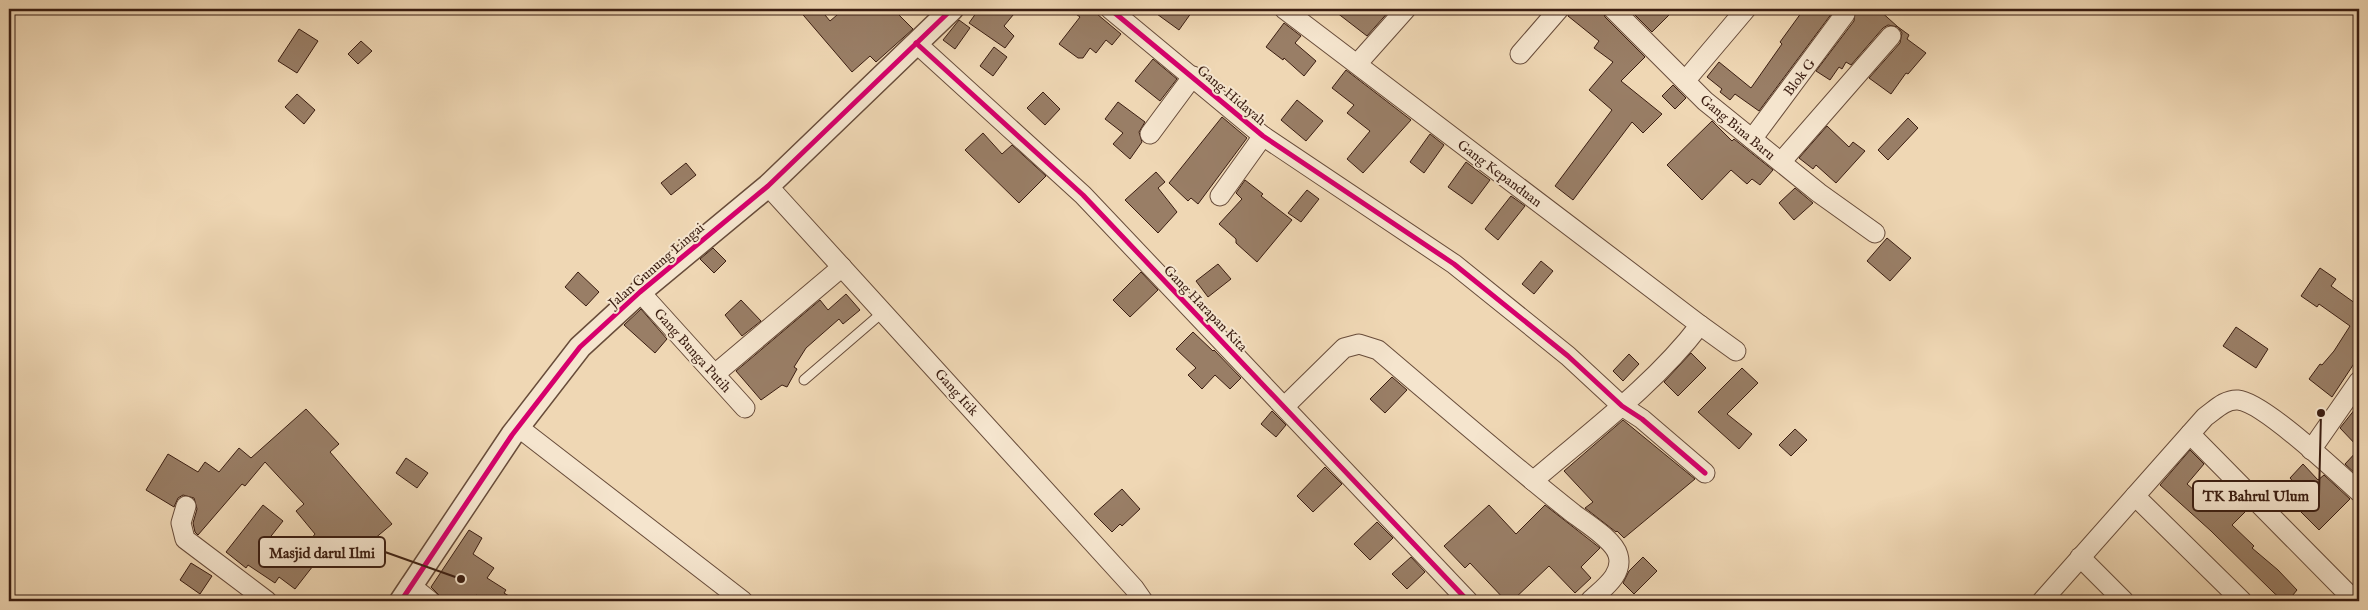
<svg xmlns="http://www.w3.org/2000/svg" width="2368" height="610" font-family="'IM FELL English',serif">
  <style>
    .building { fill: #997e66; stroke: #3b1e12 }
    .lines { fill: none; stroke-linecap: round; stroke-linejoin: round }
    .service-casing { stroke: #684c3a; stroke-width: 11 }
    .minor-casing { stroke: #684c3a; stroke-width: 21 }
    .tertiary-casing { stroke: #684c3a; stroke-width: 25 }
    .service { stroke: #f5e5ce; stroke-width: 9 }
    .minor { stroke: #f5e5ce; stroke-width: 19 }
    .tertiary { stroke: #f5e5ce; stroke-width: 22 }
    .cycleway-casing { stroke: #f5e5ce; stroke-width: 8 }
    .cycleway { stroke: #d6006c; stroke-width: 5 }
    .labels { text-anchor: middle; stroke-width: 4; stroke-linejoin: round; paint-order: stroke }
    .street-label { font-size: 14px; fill: #3b1e12; stroke: #f5e5ce }
    .leader { fill: none; stroke: #3b1e12; stroke-width: 2 }
    .callout-dot { fill: #3b1e12; stroke: #f5e5ce; stroke-width: 2 }
    .callout { fill: #f5e5ce; stroke: #3b1e12; stroke-width: 2 }
    .callout-label { font-size: 15px; text-anchor: middle; font-weight: bold; fill: #3b1e12 }
  </style>
  <rect width="100%" height="100%" fill="#efd7b4"/>
  <filter id="stains"><feTurbulence type="fractalNoise" baseFrequency=".004" numOctaves="4"/><feColorMatrix values="0 0 0 0 .2 0 0 0 0 .09 0 0 0 0 .02 0 0 0 .5 -.17"/></filter>
  <radialGradient id="worn" r=".72"><stop offset=".6" stop-color="#630" stop-opacity="0"/><stop offset="1" stop-color="#630" stop-opacity=".3"/></radialGradient>
  <!-- building -->
  <g class="building">
    <path d="M798,9h22l10,12 14,-12h49l20,20 -37,33 -6,-6 -18,16z"/>
    <path d="M979,9h39l-14,17 10,10 -9,12 -36,-25z"/>
    <path d="M1069,9h22l30,25 -9,11 -6,-5 -10,13 -6,-5 -7,10h-5l-19,-14 21,-27z"/>
    <path d="M1150,9h44l-15,21z"/>
    <path d="M1332,9h59l-24,27z"/>
    <path d="M1570,9h32l3,8 40,40 -24,24 41,33 -19,19 -11,-11 -59,78 -18,-14 57,-76 -23,-20 24,-28 -19,-14 5,-7 -31,-25z"/>
    <path d="M1629,9h46l-23,23z"/>
    <path d="M1804,9h31l-76,102 -24,-17 -5,6 -10,-8 2,-3 -15,-12 12,-15 32,26 31,-44 -2,-2z"/>
    <path d="M1855,9h23l20,18 -10,-2 -5,3 -32,37 -5,-3 -4,7 -3,-2 -9,13 -14,-9 38,-50z"/>
    <path d="M959,20l11,8 -15,21 -12,-9z"/>
    <path d="M1284,23l17,13 -6,7 21,18 -12,15 -20,-18 -1,2 -17,-13z"/>
    <path d="M1898,27l11,8 -2,4 19,14 -18,21 -2,-1 -15,21 -22,-16 31,-35 2,-10z"/>
    <path d="M299,29l19,12 -21,32 -19,-12z"/>
    <path d="M361,41l11,10 -14,13 -10,-10z"/>
    <path d="M994,47l13,10 -14,19 -13,-10z"/>
    <path d="M1153,59l24,20 -17,22 -25,-20z"/>
    <path d="M1346,70l65,50 -48,53 -16,-14 23,-28 -23,-18 7,-8 -22,-17z"/>
    <path d="M1673,85l13,13 -11,11 -13,-13z"/>
    <path d="M1043,92l17,17 -15,16 -18,-17z"/>
    <path d="M297,94l18,16 -11,14 -19,-17z"/>
    <path d="M1297,100l26,21 -17,20 -25,-21z"/>
    <path d="M1118,102l27,20 -6,10 3,10 -12,17 -17,-15 10,-11 -18,-14z"/>
    <path d="M1222,117l25,21 -49,66 -7,-6 -3,3 -19,-18z"/>
    <path d="M1908,118l10,10 -30,32 -10,-10z"/>
    <path d="M1712,121l20,20 2,-2 39,31 -13,15 -8,-6 -5,5 -16,-14 -29,30 -35,-35z"/>
    <path d="M1827,126l22,21 4,-5 12,9 -29,32 -20,-18 -3,4 -14,-11z"/>
    <path d="M983,133l19,21 10,-9 34,31 -27,27 -54,-53z"/>
    <path d="M1430,134l14,11 -20,28 -14,-11z"/>
    <path d="M1466,162l24,18 -18,24 -24,-17z"/>
    <path d="M686,163l10,12 -25,20 -10,-12z"/>
    <path d="M1156,172l9,10 -7,6 19,24 -19,21 -33,-33z"/>
    <path d="M1245,180l18,14 -2,2 31,24 -35,42 -21,-19v-4l-17,-15 23,-25 -6,-6z"/>
    <path d="M1795,188l18,15 -19,17 -15,-17z"/>
    <path d="M1307,190l12,9 -18,23 -13,-9z"/>
    <path d="M1511,196l14,10 -27,34 -13,-11z"/>
    <path d="M1887,238l24,20 -21,23 -23,-20z"/>
    <path d="M713,248l13,13 -12,12 -14,-14z"/>
    <path d="M1541,261l12,10 -19,23 -12,-10z"/>
    <path d="M1218,264l13,15 -23,18 -12,-16z"/>
    <path d="M2320,268l16,11 -5,7 28,20v50l-27,41 -23,-18 11,-15 2,1 12,-14 16,-25 -31,-22 -2,3 -16,-11z"/>
    <path d="M578,272l21,20 -13,14 -21,-19z"/>
    <path d="M1141,272l17,18 -28,27 -17,-17z"/>
    <path d="M846,294l14,16 -17,14 -4,-5 -33,29 -12,19 3,2 -10,18 -5,-2 -21,15 -25,-29 84,-71 8,10z"/>
    <path d="M741,300l20,21 -19,15 -17,-21z"/>
    <path d="M641,309l26,30 -12,14 -31,-28z"/>
    <path d="M2236,327l32,22 -12,19 -33,-22z"/>
    <path d="M1193,332l20,19 1,-1 27,28 -11,11 -15,-14 -13,14 -14,-14 8,-7 -20,-19z"/>
    <path d="M1691,353l15,15 -28,28 -14,-14z"/>
    <path d="M1629,354l10,10 -16,17 -10,-10z"/>
    <path d="M1742,368l16,15 -31,31 25,20 -13,15 -41,-37z"/>
    <path d="M1392,377l15,13 -22,23 -15,-14z"/>
    <path d="M2359,404v44l-19,-20z"/>
    <path d="M306,409l33,35 -9,8 62,72 -50,42 -15,-18 -32,41 -16,-12 -4,6 -27,-18 -2,3 -20,-16 37,-47 20,16 -19,24 28,18 23,-29 -19,-23 8,-7 -39,-42 -20,24 -3,-2 -44,51 -3,-3 -2,-9 4,-14 -3,-11 -11,-3 -5,3 -4,9 -28,-17 22,-36 30,18 7,-10 14,10 20,-24 12,10z"/>
    <path d="M1272,411l14,14 -10,12 -15,-13z"/>
    <path d="M1623,420l72,59 -71,59 -7,-7 -1,1 -31,-24 8,-6 -29,-31z"/>
    <path d="M1795,429l12,11 -16,16 -12,-11z"/>
    <path d="M2359,449v28l-14,-13z"/>
    <path d="M2190,450l14,14 -17,20 24,21 17,-17 20,21 -16,16 22,21 -2,2 26,22 19,20 -9,11h-5l-10,-9 -62,-61 -51,-46z"/>
    <path d="M406,458l22,15 -11,15 -21,-15z"/>
    <path d="M2303,464l15,16 6,-5 26,24 -31,31 -26,-26 11,-10 -14,-16z"/>
    <path d="M1325,467l17,17 -29,28 -16,-16z"/>
    <path d="M1122,489l18,20 -18,17 -2,-2 -8,8 -18,-18z"/>
    <path d="M1489,505l27,29 29,-29 55,43 -19,19 10,11 -16,15 -26,-27 -37,35h-6l-36,-38 -5,5 -21,-22z"/>
    <path d="M1377,522l16,16 -23,22 -16,-16z"/>
    <path d="M469,530l13,8 -9,16 21,14 -7,10 19,12 -2,3 13,8h-31l-10,-6 -5,6h-26l-14,-14z"/>
    <path d="M1411,557l14,15 -18,17 -15,-15z"/>
    <path d="M1643,557l14,14 -23,23 -11,-11 6,-12z"/>
    <path d="M191,563l21,13 -12,18 -20,-14z"/>
  </g>
  <g class="lines">
    <defs>
      <path id="service" d="M804,380l79,-68"/>
      <g id="minor">
        <path d="M1110,9l153,127 191,128 114,92 54,50 20,13 63,54"/>
        <path d="M1284,9l416,316c-46,60 -110,107 -167,156"/>
        <path d="M1613,9l92,92 114,92 56,40"/>
        <path d="M916,43l167,152 385,406"/>
        <path d="M1520,54l39,-45"/>
        <path d="M1357,64l49,-55"/>
        <path d="M1685,81l61,-72"/>
        <path d="M1150,134l43,-58"/>
        <path d="M1752,139l93,-125"/>
        <path d="M1781,162l110,-126"/>
        <path d="M768,186l366,402 9,13"/>
        <path d="M1220,196l43,-60"/>
        <path d="M640,292l105,116"/>
        <path d="M1700,325l36,26"/>
        <path d="M715,374l127,-107"/>
        <path d="M1285,406l59,-58 15,-4 19,6c65,55 129,111 196,164 12,9 40,26 44,41 6,20 -16,34 -28,46"/>
        <path d="M518,427l225,174"/>
        <path d="M2190,434l165,167"/>
        <path d="M2311,450l48,-69"/>
        <path d="M2135,496l107,105"/>
        <path d="M186,506l-5,17 4,16 82,62"/>
        <path d="M2080,557l44,44"/>
        <path d="M410,585l20,16"/>
        <path d="M2042,601l163,-184c10,-7 20,-18 33,-17 25,2 100,73 121,92"/>
      </g>
      <path id="tertiary" d="M401,601l111,-166 68,-88 60,-55 128,-106 184,-177"/>
    </defs>
    <!-- service casing -->
    <use href="#service" class="service-casing"/>
    <!-- minor casing -->
    <use href="#minor" class="minor-casing"/>
    <!-- tertiary casing -->
    <use href="#tertiary" class="tertiary-casing"/>
    <!-- service -->
    <use href="#service" class="service"/>
    <!-- minor -->
    <use href="#minor" class="minor"/>
    <!-- tertiary -->
    <use href="#tertiary" class="tertiary"/>
    <defs>
      <g id="cycleway">
        <path d="M1110,9l153,127 191,128 114,92 54,50 20,13 63,54"/>
        <path d="M916,43l167,152 385,406"/>
        <path d="M401,601l111,-166 68,-88 60,-55 128,-106 184,-177"/>
      </g>
    </defs>
    <!-- cycleway casing -->
    <use href="#cycleway" class="cycleway-casing"/>
    <!-- cycleway -->
    <use href="#cycleway" class="cycleway"/>
  </g>
  <g class="labels">
    <!-- street labels -->
    <g class="street-label">
      <text transform="translate(1799 77) rotate(-53)" y="5">Blok G</text>
      <text transform="translate(1232 95) rotate(40)" y="5">Gang Hidayah</text>
      <text transform="translate(1738 127) rotate(40)" y="5">Gang Bina Baru</text>
      <text transform="translate(1500 173) rotate(37)" y="5">Gang Kepanduan</text>
      <text transform="translate(656 265) rotate(-41)" y="5">Jalan Gunung Lingai</text>
      <text transform="translate(1206 308) rotate(46)" y="5">Gang Harapan Kita</text>
      <text transform="translate(693 350) rotate(48)" y="5">Gang Bunga Putih</text>
      <text transform="translate(957 392) rotate(48)" y="5">Gang Itik</text>
    </g>
  </g>
  <!-- callouts -->
  <path class="leader" d="M2321 413L2319 496M461 579L385 552"/>
  <g class="callout-dot">
    <circle cx="2321" cy="413" r="5"/>
    <circle cx="461" cy="579" r="5"/>
  </g>
  <g class="callout">
    <rect x="2193" y="481" width="126" height="30" rx="5"/>
    <rect x="259" y="537" width="126" height="30" rx="5"/>
  </g>
  <g class="callout-label">
    <text x="2256" y="501">TK Bahrul Ulum</text>
    <text x="322" y="558">Masjid darul Ilmi</text>
  </g>
  <!-- margin -->
  <rect width="2368" height="610" fill="none" stroke="#efd7b4" stroke-width="30"/>
  <rect x="10" y="10" width="2348" height="590" fill="none" stroke="#3b1e12" stroke-width="2.5"/>
  <rect x="15" y="15" width="2338" height="580" fill="none" stroke="#3b1e12"/>
  <rect width="100%" height="100%" filter="url(#stains)"/>
  <rect width="100%" height="100%" fill="url(#worn)"/>
</svg>
